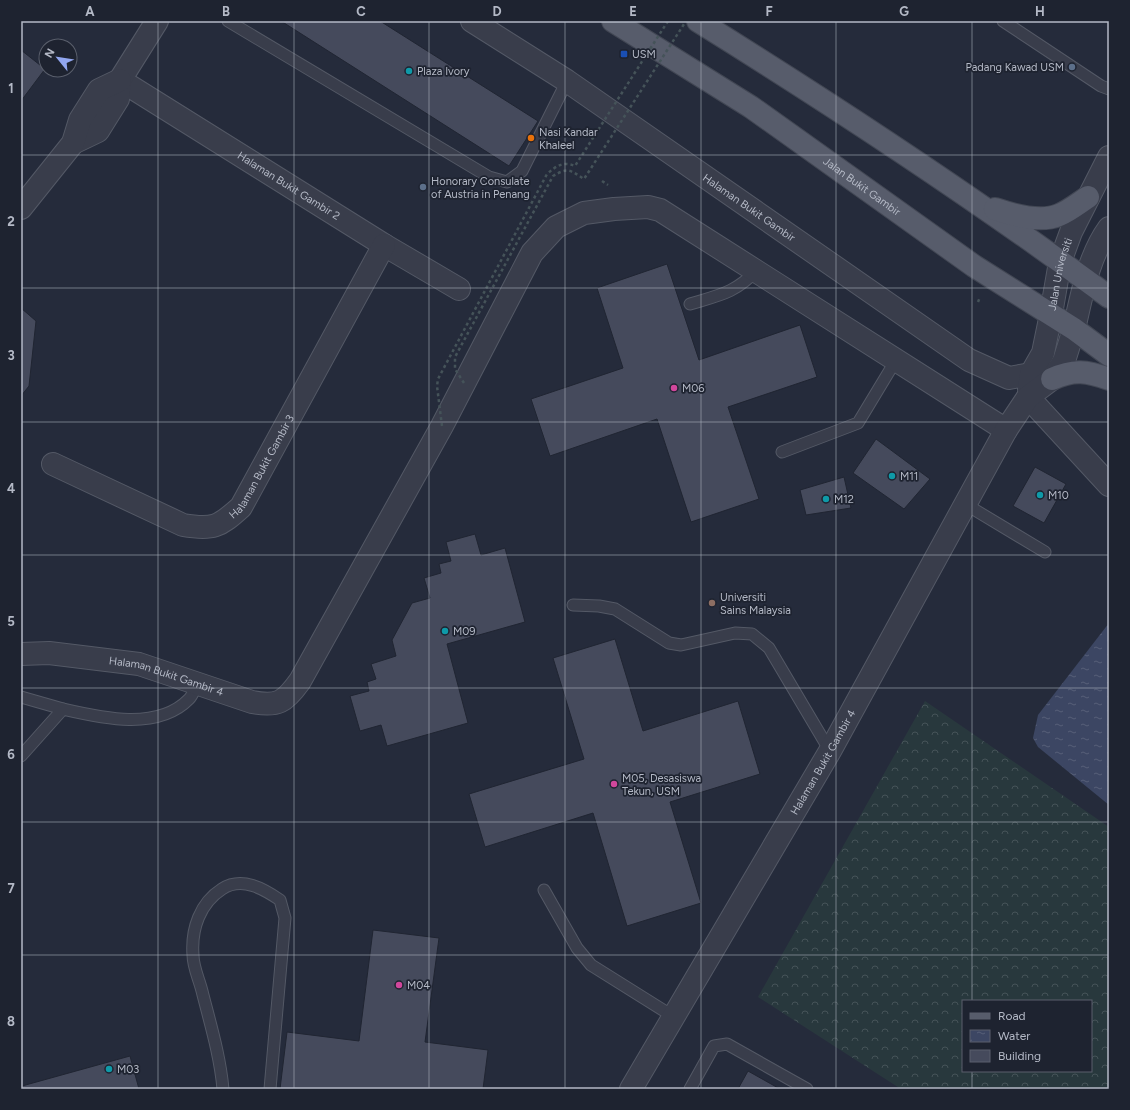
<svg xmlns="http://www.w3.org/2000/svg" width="1130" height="1110" font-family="Figtree,sans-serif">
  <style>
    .forest { fill: url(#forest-crowns); fill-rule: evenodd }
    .water { fill: url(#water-ripples) }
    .building { fill: #454a5c; stroke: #202532 }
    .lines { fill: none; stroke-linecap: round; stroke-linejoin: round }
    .service-casing { stroke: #545966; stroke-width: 13 }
    .minor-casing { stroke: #545966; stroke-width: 24 }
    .tertiary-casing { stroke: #545966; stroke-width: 24 }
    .primary-casing { stroke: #424754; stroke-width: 24 }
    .path { stroke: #455359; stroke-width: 2.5; stroke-dasharray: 3 3; stroke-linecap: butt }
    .service { stroke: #393d4b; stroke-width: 11 }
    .minor { stroke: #393d4b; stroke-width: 22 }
    .tertiary { stroke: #393d4b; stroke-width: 22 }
    .primary { stroke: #575c6b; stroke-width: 22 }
    .path-bridge { stroke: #455359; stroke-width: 2.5; stroke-dasharray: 3 3; stroke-linecap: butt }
    .grid { fill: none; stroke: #b4b9c6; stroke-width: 1; stroke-opacity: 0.55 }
    .transit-dot { fill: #1a4fb4; stroke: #1e2330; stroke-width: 1.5 }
    .service-dot { fill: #5c6f8a; stroke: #1e2330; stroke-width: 1.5 }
    .culture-dot { fill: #0f9aa8; stroke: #1e2330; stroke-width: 1.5 }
    .food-dot { fill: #e8710a; stroke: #1e2330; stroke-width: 1.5 }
    .hotel-dot { fill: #d1479c; stroke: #1e2330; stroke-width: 1.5 }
    .education-dot { fill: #8d6e63; stroke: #1e2330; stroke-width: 1.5 }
    .labels { text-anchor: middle; stroke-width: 3.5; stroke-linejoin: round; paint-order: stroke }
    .poi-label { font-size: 11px; fill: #b4b9c6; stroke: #1e2330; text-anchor: start }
    .street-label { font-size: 11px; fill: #b4b9c6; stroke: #1e2330 }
    .neatline { fill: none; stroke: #b4b9c6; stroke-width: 1.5 }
    .grid-label { font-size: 13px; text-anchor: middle; font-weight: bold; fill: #b4b9c6 }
  </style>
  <defs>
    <pattern id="forest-crowns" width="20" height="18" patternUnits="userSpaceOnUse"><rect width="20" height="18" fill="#28383d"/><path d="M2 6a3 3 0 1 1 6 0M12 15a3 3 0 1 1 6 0" fill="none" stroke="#455358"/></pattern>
    <pattern id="water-ripples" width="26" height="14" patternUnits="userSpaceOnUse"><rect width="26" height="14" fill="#3c4663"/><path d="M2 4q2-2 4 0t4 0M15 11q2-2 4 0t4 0" fill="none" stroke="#565f78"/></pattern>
  </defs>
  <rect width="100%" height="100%" fill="#252b3b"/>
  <!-- forest -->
  <path class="forest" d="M925,701l184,126v262h-208l-143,-92zM963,1001h128v70h-128z"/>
  <!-- water -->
  <path class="water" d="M1109,623v182l-71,-58 -5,-9 5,-23z"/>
  <!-- building -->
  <g class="building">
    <path d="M281,21h99l158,100 -29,45z"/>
    <path d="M21,50l24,19 -24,32z"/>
    <path d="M667,264l32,96 101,-35 17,52 -89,30 31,92 -68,23 -34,-103 -107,37 -19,-57 92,-31 -26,-80z"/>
    <path d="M21,308l15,13 -7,65 -8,10z"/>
    <path d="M876,439l54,40 -26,30 -51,-36z"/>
    <path d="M1035,467l31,17 -22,39 -31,-17z"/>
    <path d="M844,477l7,31 -45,7 -6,-25z"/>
    <path d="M475,534l6,21 24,-7 20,74 -78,22 21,79 -81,23 -6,-21 -21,6 -10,-35 19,-5 -2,-9 9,-3 -5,-15 25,-8 -4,-16 20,-37 18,-5 -6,-20 17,-5 -2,-9 12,-3 -5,-19z"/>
    <path d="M615,639l28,92 95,-30 22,73 -90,28 31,101 -74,23 -34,-113 -108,34 -16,-53 115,-35 -31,-101z"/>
    <path d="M373,930l66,8 -14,104 63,8 -5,39h-203l7,-57 72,9z"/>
    <path d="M130,1056l9,33h-118v-7l1,4z"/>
    <path d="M748,1071l32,18h-42z"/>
  </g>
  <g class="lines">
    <defs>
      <g id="service">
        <path d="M228,21l261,156 18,5 15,-11 45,-90"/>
        <path d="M1003,21l98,65 8,3"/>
        <path d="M690,304c30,-9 45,-11 67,-34"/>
        <path d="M782,452l76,-29 38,-63"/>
        <path d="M965,504l80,48"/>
        <path d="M573,605l26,1 16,3 54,34 12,2 54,-12 17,1 17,14 61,103"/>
        <path d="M21,697l42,12"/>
        <path d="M21,756l42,-47c39,9 95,22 126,-10 4,-4 6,-11 9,-16"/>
        <path d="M544,890l33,58 14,17 83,52"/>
        <path d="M223,1089c-3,-34 -13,-66 -21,-98 -3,-12 -9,-24 -9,-36 -2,-26 7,-52 29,-66 20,-13 42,0 58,11l5,18 -15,171"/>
        <path d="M690,1089l24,-43 13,-2 80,45"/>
      </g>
      <g id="minor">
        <path id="s1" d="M472,21l95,60 402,279 40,18 22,-4"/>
        <path id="s2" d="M120,80l264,165 75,44"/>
        <path d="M73,143l25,-12 20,-32 2,-19 37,-59"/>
        <path d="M21,208l52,-65 7,-23 19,-30 21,-10"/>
        <path d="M1029,389l2,-15 12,-21 8,-39"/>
        <path d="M1028,397l81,88"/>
        <path id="s3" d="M53,464l130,61c30,5 36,2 58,-18l143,-262"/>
        <path id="s4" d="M21,654l28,-1 90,11 113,38c26,5 33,0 48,-21l142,-255 90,-173 24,-26 28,-14 30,-4 34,-2 12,3 346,220"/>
        <path id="s5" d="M631,1089l199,-338 176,-321 22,-33 24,-18 12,-18 10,-32"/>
      </g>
      <g id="tertiary">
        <path id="s6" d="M1051,314l9,-52 11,-30 38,-75"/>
        <path d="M1074,329c8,-34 14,-72 35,-101"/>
      </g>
      <g id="primary">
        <path id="s7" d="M613,21l138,86 223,159 100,63 35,26"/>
        <path d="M698,21c140,87 278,178 411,276"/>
        <path d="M995,209c18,6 45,14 64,6 10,-4 20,-12 29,-18"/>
        <path d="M1052,379c22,-10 35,-8 57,0"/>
      </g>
    </defs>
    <!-- service casing -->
    <use href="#service" class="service-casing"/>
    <!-- minor casing -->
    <use href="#minor" class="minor-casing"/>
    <!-- tertiary casing -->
    <use href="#tertiary" class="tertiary-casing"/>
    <!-- primary casing -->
    <use href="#primary" class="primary-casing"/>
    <!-- path -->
    <g class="path">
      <path d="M602,181l6,4"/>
      <path d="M978,302l2,-5"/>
    </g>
    <!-- service -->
    <use href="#service" class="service"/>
    <!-- minor -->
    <use href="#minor" class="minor"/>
    <!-- tertiary -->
    <use href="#tertiary" class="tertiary"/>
    <!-- primary -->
    <use href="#primary" class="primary"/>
    <!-- path-bridge -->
    <g class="path-bridge">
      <path d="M464,383l-9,-14v-12l98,-181c15,-9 17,-6 31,3l102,-158"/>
      <path d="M442,426l-5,-40 1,-7 109,-205c9,-8 16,-13 28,-8l93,-145"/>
    </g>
  </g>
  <!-- grid -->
  <path class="grid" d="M158,21v1068M294,21v1068M429,21v1068M565,21v1068M701,21v1068M836,21v1068M972,21v980M21,155h1088M21,288h1088M21,422h1088M21,555h1088M21,688h1088M21,822h1088M21,955h1088M972,1071v18"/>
  <!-- markers -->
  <rect class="transit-dot" x="620" y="50" width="8" height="8" rx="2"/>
  <g class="service-dot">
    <circle cx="1072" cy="67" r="4"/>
    <circle cx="423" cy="187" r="4"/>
  </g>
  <g class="culture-dot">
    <circle cx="409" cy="71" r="4"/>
    <circle cx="892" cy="476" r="4"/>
    <circle cx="1040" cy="495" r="4"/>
    <circle cx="826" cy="499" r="4"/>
    <circle cx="445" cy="631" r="4"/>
    <circle cx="109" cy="1069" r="4"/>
  </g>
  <circle class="food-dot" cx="531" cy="138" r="4"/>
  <g class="hotel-dot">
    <circle cx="674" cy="388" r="4"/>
    <circle cx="614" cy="784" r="4"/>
    <circle cx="399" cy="985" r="4"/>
  </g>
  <circle class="education-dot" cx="712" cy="603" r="4"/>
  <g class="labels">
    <!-- poi labels -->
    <g class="poi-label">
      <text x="632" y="58">USM</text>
      <text x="1064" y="71" text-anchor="end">Padang Kawad USM</text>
      <text x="417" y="75">Plaza Ivory</text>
      <text x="539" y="136">Nasi Kandar<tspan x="539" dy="13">Khaleel</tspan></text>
      <text x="431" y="185">Honorary Consulate<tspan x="431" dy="13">of Austria in Penang</tspan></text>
      <text x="682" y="392">M06</text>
      <text x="900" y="480">M11</text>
      <text x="1048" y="499">M10</text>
      <text x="834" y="503">M12</text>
      <text x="720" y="601">Universiti<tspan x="720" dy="13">Sains Malaysia</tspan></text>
      <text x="453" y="635">M09</text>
      <text x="622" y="782">M05, Desasiswa<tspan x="622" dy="13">Tekun, USM</tspan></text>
      <text x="407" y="989">M04</text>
      <text x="117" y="1073">M03</text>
    </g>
    <!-- street labels -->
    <g class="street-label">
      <text dy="4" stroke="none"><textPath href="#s2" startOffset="199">Halaman Bukit Gambir 2</textPath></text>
      <text dy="4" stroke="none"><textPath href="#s7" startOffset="299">Jalan Bukit Gambir</textPath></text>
      <text dy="4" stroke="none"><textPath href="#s1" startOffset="334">Halaman Bukit Gambir</textPath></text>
      <text dy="4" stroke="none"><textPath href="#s6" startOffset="41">Jalan Universiti</textPath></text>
      <text dy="4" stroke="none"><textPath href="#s3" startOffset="253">Halaman Bukit Gambir 3</textPath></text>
      <text dy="4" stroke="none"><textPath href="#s4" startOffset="148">Halaman Bukit Gambir 4</textPath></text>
      <text dy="4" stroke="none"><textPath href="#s5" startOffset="379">Halaman Bukit Gambir 4</textPath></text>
    </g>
  </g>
  <!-- border -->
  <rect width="1130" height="1110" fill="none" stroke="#1e2330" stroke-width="44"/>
  <!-- legend -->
  <rect x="962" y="1000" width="130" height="72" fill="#1e2330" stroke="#5a5f6c"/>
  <rect x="970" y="1013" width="20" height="6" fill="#575c6b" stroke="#5a5f6c"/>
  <text x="998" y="1020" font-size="12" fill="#b4b9c6">Road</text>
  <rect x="970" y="1030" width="20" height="12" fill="url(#water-ripples)" stroke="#5a5f6c"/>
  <text x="998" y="1040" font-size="12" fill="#b4b9c6">Water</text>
  <rect x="970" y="1050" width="20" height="12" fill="#454a5c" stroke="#5a5f6c"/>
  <text x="998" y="1060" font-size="12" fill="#b4b9c6">Building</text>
  <!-- north arrow -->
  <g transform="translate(58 58) rotate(300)"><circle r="19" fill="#1e2330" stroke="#5a5f6c"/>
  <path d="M0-3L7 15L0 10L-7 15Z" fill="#91a6ef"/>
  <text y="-6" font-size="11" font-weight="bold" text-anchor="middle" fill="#b4b9c6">N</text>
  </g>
  <rect x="22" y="22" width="1086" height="1066" class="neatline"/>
  <g class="grid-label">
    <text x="90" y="16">A</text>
    <text x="226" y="16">B</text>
    <text x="361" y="16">C</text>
    <text x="497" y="16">D</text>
    <text x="633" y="16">E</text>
    <text x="769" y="16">F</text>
    <text x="904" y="16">G</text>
    <text x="1040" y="16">H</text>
    <text x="11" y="93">1</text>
    <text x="11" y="226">2</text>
    <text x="11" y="360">3</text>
    <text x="11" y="493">4</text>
    <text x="11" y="626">5</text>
    <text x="11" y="759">6</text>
    <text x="11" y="893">7</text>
    <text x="11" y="1026">8</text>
  </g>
</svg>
